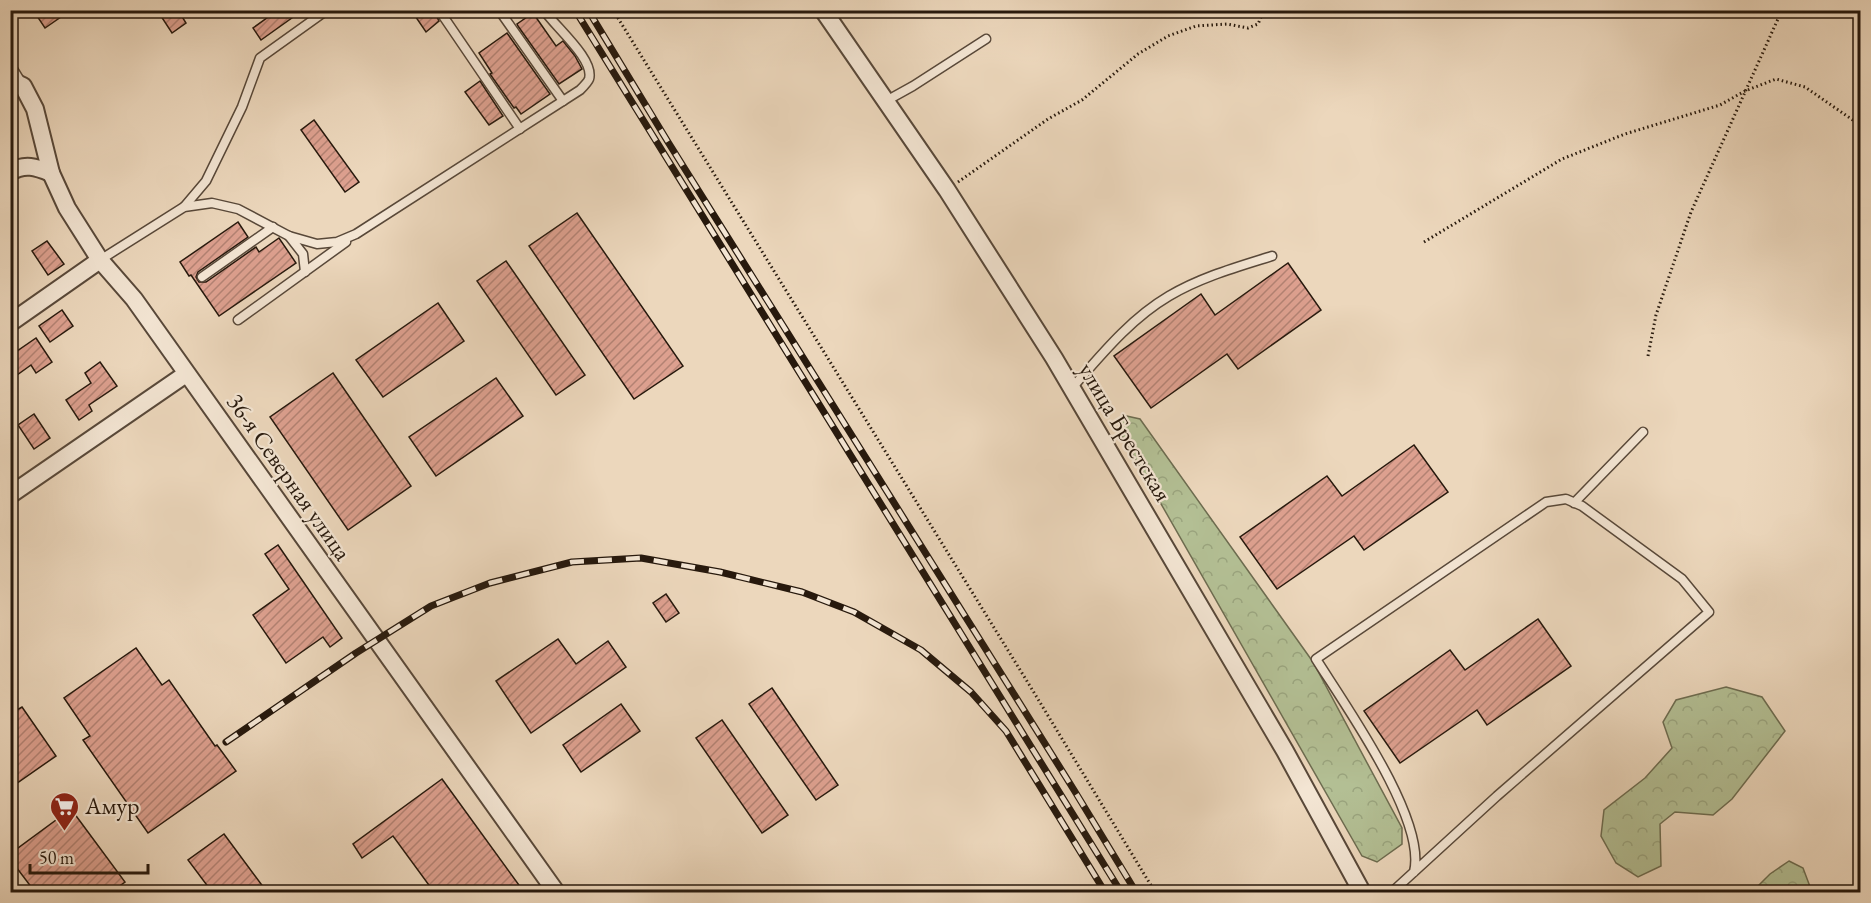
<svg xmlns="http://www.w3.org/2000/svg" width="1871" height="903" font-family="'EB Garamond',serif">
  <style>
    .forest { fill: url(#forest-crowns); stroke: #6d6c50; stroke-width: 1.5 }
    .building { fill: url(#building-hatch); stroke: #27190d; stroke-width: 1.5 }
    .lines { fill: none; stroke-linecap: round; stroke-linejoin: round }
    .lane-casing { stroke: #584839; stroke-width: 11 }
    .street-casing { stroke: #584839; stroke-width: 20 }
    .path { stroke: #27190d; stroke-width: 3; stroke-dasharray: 1.5 3; stroke-linecap: butt }
    .lane { stroke: #f3e5d3; stroke-width: 8 }
    .street { stroke: #f3e5d3; stroke-width: 16 }
    .rail-casing { stroke: #27190d; stroke-width: 7 }
    .rail { stroke: #f3e5d3; stroke-width: 4.5; stroke-dasharray: 14; stroke-linecap: butt }
    .labels { text-anchor: middle; stroke-width: 4.5; stroke-linejoin: round; paint-order: stroke }
    .street-label { font-size: 24px; fill: #27190d; stroke: #f3e5d3 }
    .poi-label { font-size: 24px; fill: #27190d; stroke: #f3e5d3; text-anchor: start }
  </style>
  <defs>
    <pattern id="forest-crowns" width="20" height="18" patternUnits="userSpaceOnUse" patternTransform="scale(1.5)"><rect width="20" height="18" fill="#b3bf94"/><path d="M2 6a3 3 0 1 1 6 0M12 15a3 3 0 1 1 6 0" fill="none" stroke="#9aa47e"/></pattern>
    <pattern id="building-hatch" width="6" height="6" patternUnits="userSpaceOnUse" patternTransform="scale(1.5)"><rect width="6" height="6" fill="#dda08f"/><path d="M-1 1l2-2M0 6l6-6M5 7l2-2" fill="none" stroke="#b38273"/></pattern>
  </defs>
  <rect width="100%" height="100%" fill="#ecd7bc"/>
  <filter id="stains"><feTurbulence type="fractalNoise" baseFrequency=".00333" numOctaves="4"/><feColorMatrix values="0 0 0 0 .2 0 0 0 0 .09 0 0 0 0 .02 0 0 0 .5 -.17"/></filter>
  <radialGradient id="worn" r=".72"><stop offset=".6" stop-color="#630" stop-opacity="0"/><stop offset="1" stop-color="#630" stop-opacity=".3"/></radialGradient>
  <!-- forest -->
  <g class="forest">
    <path d="M1122,415l18,4 173,243 89,166v16l-25,18 -15,-6 -242,-424z"/>
    <path d="M1726,687l36,10 23,34 -53,68 -19,16 -38,-3 -15,12 1,42 -23,11 -22,-14 -15,-27 3,-26 41,-32 27,-30 -9,-26 13,-22z"/>
    <path d="M1789,861l14,7 9,24h-60l18,-18z"/>
  </g>
  <!-- building -->
  <g class="building">
    <path d="M33,10h38l-26,18z"/>
    <path d="M157,10h21l8,13 -14,10z"/>
    <path d="M278,10h25l-42,30 -8,-12z"/>
    <path d="M411,10h22l6,11 -13,11z"/>
    <path d="M533,13l23,33 7,-5 12,15 7,13 -23,15 -41,-58 -1,-2z"/>
    <path d="M507,33l43,61 -29,20 -5,-7 -2,1 -24,-34 2,-1 -13,-20z"/>
    <path d="M480,81l23,35 -14,9 -24,-33z"/>
    <path d="M314,120l45,62 -14,10 -44,-62z"/>
    <path d="M577,213l106,153 -49,33 -105,-153z"/>
    <path d="M238,222l10,15 -50,35 -2,5 3,5h7l50,-35 3,5 20,-14 17,25 -77,53 -28,-41 -2,1 -9,-14z"/>
    <path d="M47,241l17,23 -16,11 -16,-24z"/>
    <path d="M506,261l79,114 -29,20 -79,-114z"/>
    <path d="M1288,263l33,47 -83,59 -11,-15 -76,54 -37,-52 87,-62 14,21z"/>
    <path d="M438,303l26,38 -81,56 -27,-37z"/>
    <path d="M62,310l11,16 -23,16 -11,-16z"/>
    <path d="M36,338l16,24 -16,11 -5,-8 -21,15v-24z"/>
    <path d="M100,362l17,24 -28,19 3,6 -13,9 -13,-20 25,-17 -6,-10z"/>
    <path d="M333,373l78,113 -63,44 -78,-113z"/>
    <path d="M496,378l27,38 -87,60 -27,-39z"/>
    <path d="M34,414l16,24 -16,11 -16,-24z"/>
    <path d="M1414,445l34,47 -84,58 -10,-14 -77,53 -37,-52 87,-61 15,20z"/>
    <path d="M278,545l64,93 -12,9 -7,-10 -37,26 -33,-48 36,-26 -24,-35z"/>
    <path d="M666,594l13,19 -13,9 -13,-19z"/>
    <path d="M1538,619l33,47 -84,59 -10,-15 -77,53 -36,-52 86,-61 15,20z"/>
    <path d="M558,639l18,25 32,-23 18,26 -95,66 -35,-52z"/>
    <path d="M136,648l26,37 7,-5 46,66 2,-1 19,26 -88,62 -65,-93 7,-4 -26,-38z"/>
    <path d="M772,688l66,97 -22,15 -67,-96z"/>
    <path d="M621,704l19,27 -59,41 -18,-27z"/>
    <path d="M22,707l34,49 -46,32v-74z"/>
    <path d="M722,720l66,95 -26,18 -66,-95z"/>
    <path d="M442,779l82,113h-90l-41,-56 -31,22 -9,-14z"/>
    <path d="M71,809l54,73 -14,10h-76l-25,-33v-5z"/>
    <path d="M224,834l43,58h-55l-24,-32z"/>
  </g>
  <g class="lines">
    <defs>
      <g id="lane">
        <path d="M439,10l81,119"/>
        <path d="M499,10l64,91"/>
        <path d="M10,64l11,18"/>
        <path d="M886,101l27,-15 73,-47"/>
        <path d="M184,207l22,-26 36,-74 18,-49 67,-48"/>
        <path d="M289,236l14,18 2,18"/>
        <path d="M100,260l84,-53 28,-4 26,6 51,27 28,8 20,-2 19,-8 224,-144c3,-3 8,-8 9,-11 6,-20 -35,-53 -45,-69"/>
        <path d="M202,277l71,-50"/>
        <path d="M238,320l108,-78"/>
        <path d="M1072,388c29,-33 58,-69 97,-92 32,-19 68,-29 103,-40"/>
        <path d="M1574,503l69,-71"/>
        <path d="M1392,892l105,-96 212,-184 -27,-33 -100,-73 -16,-7 -20,3 -230,157c29,46 111,161 98,213"/>
      </g>
      <g id="street">
        <path d="M823,10l124,180 107,168 231,393 77,141"/>
        <path d="M10,80l13,6 12,23 16,64 16,35 33,52 34,39 422,593"/>
        <path d="M10,172c15,-9 26,-5 41,1"/>
        <path d="M10,323l90,-63"/>
        <path d="M10,495l176,-121"/>
      </g>
    </defs>
    <!-- lane casing -->
    <use href="#lane" class="lane-casing"/>
    <!-- street casing -->
    <use href="#street" class="street-casing"/>
    <!-- path -->
    <g class="path">
      <path d="M613,10l417,676 125,206"/>
      <path d="M958,182l90,-63 34,-19 56,-46 30,-18 28,-10 31,-2 21,4 10,-4 4,-9v-5"/>
      <path d="M1424,242l138,-83 63,-25 95,-29 25,-14 31,-12 29,8 55,38"/>
      <path d="M1648,356l8,-41 35,-103 91,-202"/>
    </g>
    <!-- lane -->
    <use href="#lane" class="lane"/>
    <!-- street -->
    <use href="#street" class="street"/>
    <defs>
      <g id="rail">
        <path d="M575,10l546,882"/>
        <path d="M588,10l80,132 406,648 62,102"/>
        <path d="M226,742l130,-89 75,-47 59,-23 82,-21 69,-4 79,14 82,20 52,20 67,38 50,42 35,39 99,161"/>
      </g>
    </defs>
    <!-- rail casing -->
    <use href="#rail" class="rail-casing"/>
    <!-- rail -->
    <use href="#rail" class="rail"/>
  </g>
  <!-- icons -->
  <defs>
    <symbol id="supermarket-pin" viewBox="-11 -11 22 30"><path d="M0 17L-7.5 6A9.5 9.5 0 1 1 7.5 6Z" fill="#8f2418" stroke="#f3e5d3"/><path d="M-6-5.5h2.5l.6 2H6L4.5 2H-2.5L-4.4-4H-6ZM-1.5 3.2a1.3 1.3 0 1 0 .1 0ZM3 3.2a1.3 1.3 0 1 0 .1 0Z" fill="#fff"/></symbol>
  </defs>
  <g fill-rule="evenodd">
    <use href="#supermarket-pin" x="48" y="790" width="33" height="45"/>
  </g>
  <g class="labels">
    <!-- street labels -->
    <g class="street-label">
      <text transform="translate(1125 432) rotate(59)" y="8">улица Брестская</text>
      <text transform="translate(289 477) rotate(55)" y="8">36-я Северная улица</text>
    </g>
    <!-- poi labels -->
    <g class="poi-label">
      <text x="85" y="814">Амур</text>
    </g>
  </g>
  <!-- margin -->
  <rect width="1871" height="903" fill="none" stroke="#ecd7bc" stroke-width="36"/>
  <rect x="12" y="12" width="1847" height="879" fill="none" stroke="#27190d" stroke-width="3"/>
  <rect x="18" y="18" width="1835" height="867" fill="none" stroke="#27190d" stroke-width="1.5"/>
  <!-- scale -->
  <path d="M30 864v9h118v-9" fill="none" stroke="#27190d" stroke-width="3"/>
  <text x="39" y="864" font-size="18" fill="#27190d" stroke="#f3e5d3" stroke-width="4.5" paint-order="stroke">50 m</text>
  <rect width="100%" height="100%" filter="url(#stains)"/>
  <rect width="100%" height="100%" fill="url(#worn)"/>
</svg>
